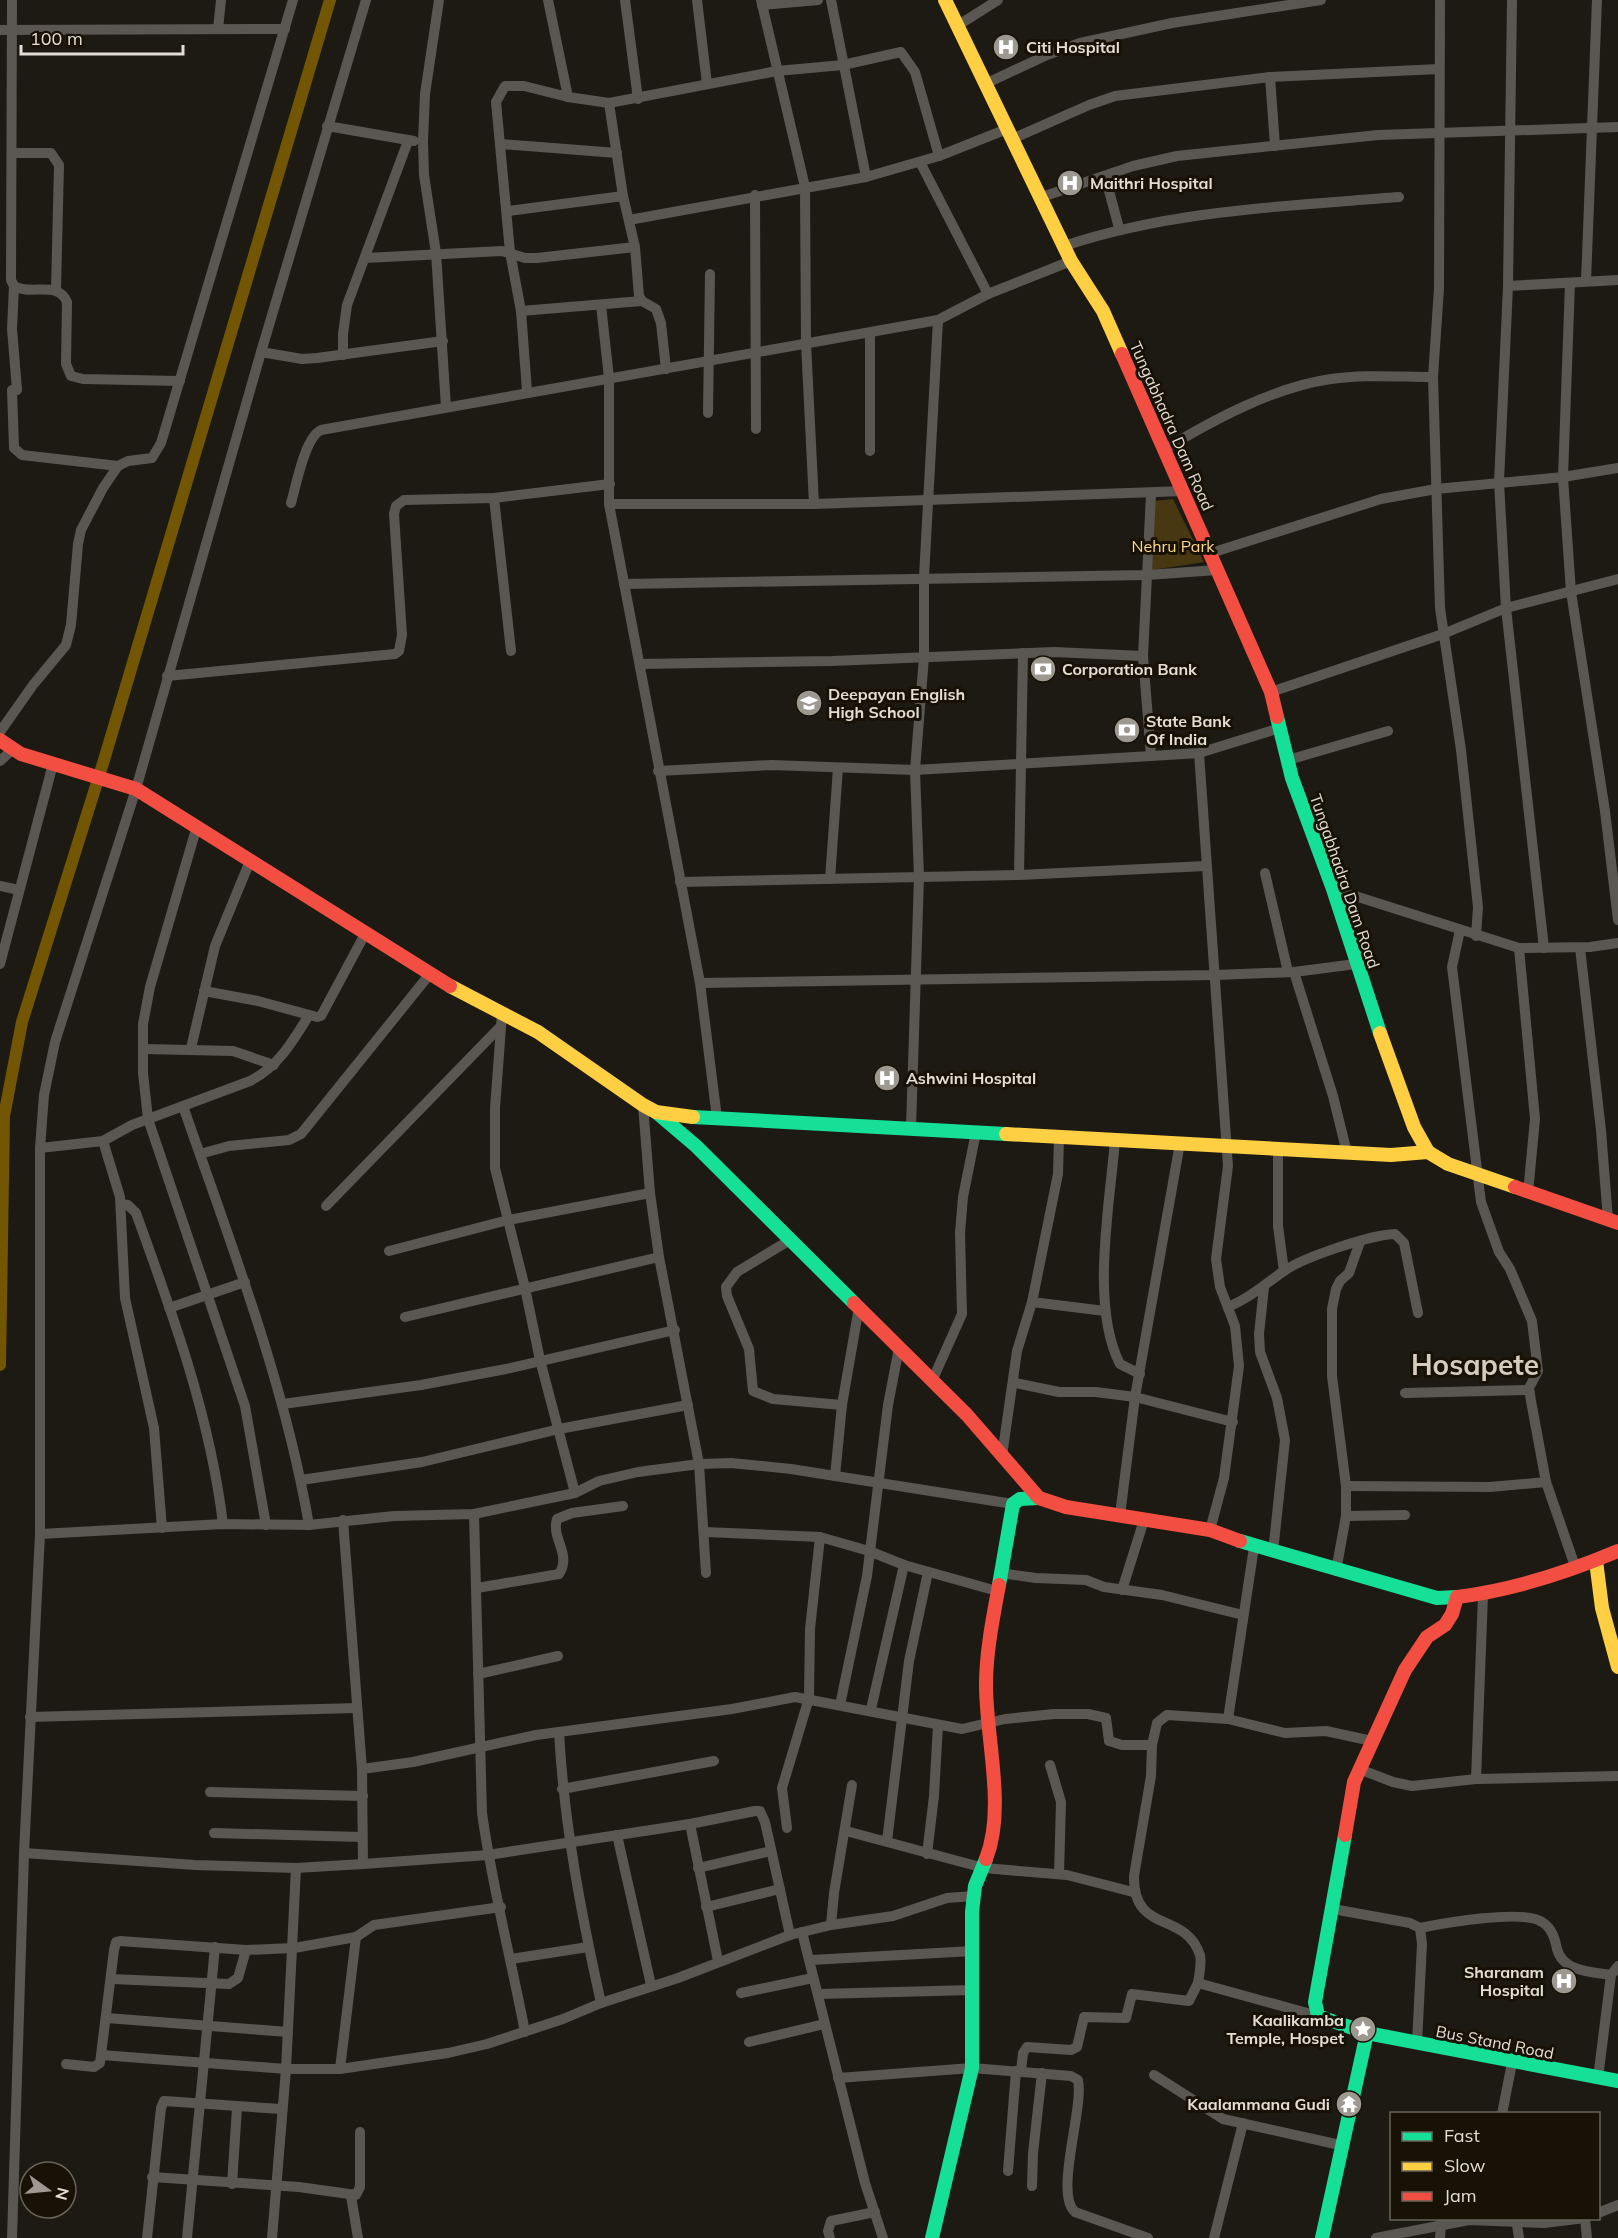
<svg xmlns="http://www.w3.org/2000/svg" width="1618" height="2238" font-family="Mulish,sans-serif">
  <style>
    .green { fill: #483812 }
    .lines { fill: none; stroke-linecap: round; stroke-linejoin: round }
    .canal { stroke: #735603; stroke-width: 12 }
    .street { stroke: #5a5752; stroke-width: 10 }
    .fast { stroke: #16e098; stroke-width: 14 }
    .slow { stroke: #ffcf43; stroke-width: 14 }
    .jam { stroke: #f24e42; stroke-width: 14 }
    .labels { text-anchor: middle; stroke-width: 6; stroke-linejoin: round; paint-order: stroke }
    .poi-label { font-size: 16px; font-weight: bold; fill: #e2ded5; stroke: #181206; text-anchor: start }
    .street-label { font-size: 16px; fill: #e2ded5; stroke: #181206 }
    .park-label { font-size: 16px; fill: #fed98b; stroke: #181206 }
    .town-label { font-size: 28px; font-weight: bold; fill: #d4ccbc; stroke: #181206 }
  </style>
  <rect width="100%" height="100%" fill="#1d1a13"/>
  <!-- green -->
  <path class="green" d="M1173,499l31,63 -52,8 3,-69z"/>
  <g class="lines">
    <!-- canal -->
    <path class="canal" d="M0,1365l4,-249 18,-94 82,-262 226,-760"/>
    <!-- street -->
    <g class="street">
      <path d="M12,0l-1,280 3,6c16,10 44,-6 53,16l-1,62 5,12 12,3 97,2"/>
      <path d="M439,0l-14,94 -2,47 1,34 12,78 10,154"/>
      <path d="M548,0l20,97"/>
      <path d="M625,0l13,99"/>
      <path d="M697,0l10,84"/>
      <path d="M761,0l44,187 1,156 8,161"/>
      <path d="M831,0l35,177"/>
      <path d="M1440,0l-1,288 -6,89 7,231 21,142 17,157 -2,29"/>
      <path d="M1512,0l-4,286 -9,196 7,126 38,340"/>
      <path d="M762,5l56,-5"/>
      <path d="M957,26l41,-26"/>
      <path d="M218,29l3,-29"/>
      <path d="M0,30l285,-1"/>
      <path d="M1270,77l5,69"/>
      <path d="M985,84l62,-29 33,-12 92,-20 149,-23"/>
      <path d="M327,126l87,15"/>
      <path d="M1012,139l77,-34 26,-9 155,-19 169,-8"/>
      <path d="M501,144l116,9"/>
      <path d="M12,153h39l8,12 -3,125"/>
      <path d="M920,162l68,132"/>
      <path d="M1105,176l14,52"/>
      <path d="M755,195l1,234"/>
      <path d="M1039,198l94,-32 44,-10 201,-21 240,-8"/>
      <path d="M508,211l115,-15"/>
      <path d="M629,220l237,-43 73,-21 68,-27"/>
      <path d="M1064,246c107,-36 224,-40 335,-49"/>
      <path d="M635,247l4,49 3,5 14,8 5,14 5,46"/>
      <path d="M365,258l137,-7 23,7h12l98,-11 -12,-51 -14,-93"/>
      <path d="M1586,281l11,-281"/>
      <path d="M1570,283l-7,194 8,115 34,219 13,109"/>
      <path d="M14,286l-2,43 5,61"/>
      <path d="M1508,286l110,-6"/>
      <path d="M601,305l8,73v126l91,479 17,135"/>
      <path d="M521,311l121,-10"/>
      <path d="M870,334v117"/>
      <path d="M261,352l41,7 15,-1 126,-17"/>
      <path d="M343,355v-21l4,-29 61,-164"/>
      <path d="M12,390l2,58 8,7 96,11"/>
      <path d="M527,391l-6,-80 -11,-59 -14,-150 9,-16h19l44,11 41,6 168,-32 66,-6 58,-13 14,20 24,84"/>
      <path d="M708,413l2,-139"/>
      <path d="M1165,449c48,-29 109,-62 166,-70 33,-5 68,-2 102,-2"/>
      <path d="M494,498l17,153"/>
      <path d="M291,503c5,-17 14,-66 30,-73l617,-110 50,-26 83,-33"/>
      <path d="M609,504h205l370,-13"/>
      <path d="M1211,553l170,-54 55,-10 127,-12 55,-9"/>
      <path d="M624,584l523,-9 70,-5"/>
      <path d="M1143,656l8,-162"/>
      <path d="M640,664l192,-3 222,-9 89,4 8,100"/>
      <path d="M167,676l228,-22 4,-3 3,-16 -8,-121 2,-8 8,-6 90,-2 116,-14"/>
      <path d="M1271,692l172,-58 63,-26 112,-29"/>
      <path d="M0,732l33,-47 33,-40 5,-20 7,-81 3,-14 22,-42 15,-22 10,-5 24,-3 9,-15 132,-443"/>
      <path d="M1199,753l29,413 -12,93 4,28 15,39 4,40 -15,112 -14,52"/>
      <path d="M1288,760l100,-29"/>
      <path d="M0,761l12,-11"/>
      <path d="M658,771l113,-6 144,5 236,-14 48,-3 81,-25"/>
      <path d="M197,826l-47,161 -7,37v49l5,46 97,287 21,119"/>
      <path d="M1265,873l23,99"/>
      <path d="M1019,875l4,-222"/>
      <path d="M830,879l8,-111"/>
      <path d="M680,882l339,-7 186,-9"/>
      <path d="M0,886l19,4"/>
      <path d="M1333,889l186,59 71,-1 28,-4"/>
      <path d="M1460,930l-8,37 29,235 18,50 11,17 22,52 6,50 -9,17 2,13 15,81 30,87"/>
      <path d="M1519,948l16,171 -7,74"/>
      <path d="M1580,948l21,182 7,90"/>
      <path d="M0,964l53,-200"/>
      <path d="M1294,972l39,124 14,57"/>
      <path d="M700,983l516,-8 78,-3 62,-8"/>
      <path d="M204,991l54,10 59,16 4,-1 44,-82"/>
      <path d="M502,1014l-7,94v60l30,120 15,72 35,133"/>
      <path d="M191,1048l24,-102 35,-85"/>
      <path d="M145,1049l88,2 41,14"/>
      <path d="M643,1105l7,88 9,64 40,207 7,109"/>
      <path d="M183,1106c48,139 101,274 126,419"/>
      <path d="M911,1128l8,-251 -4,-107 9,-113v-80l14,-257"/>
      <path d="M1115,1140c-5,64 -25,166 5,224l20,10"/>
      <path d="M103,1141l17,56 5,101 29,130 8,100"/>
      <path d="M40,1148l63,-7 29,-16 118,-44c28,-14 43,-40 59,-66"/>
      <path d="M1278,1149v77l6,45"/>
      <path d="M200,1154l29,-8 60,-6 12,-6 128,-159"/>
      <path d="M121,1204l7,1 8,8c37,102 74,203 87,311"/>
      <path d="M326,1206l175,-180"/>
      <path d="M790,1240l-53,32 -11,15 1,9 22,53 4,42 20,8 69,6"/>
      <path d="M389,1251l119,-31 142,-27"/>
      <path d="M1264,1287l-5,47 1,18 17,46 8,42 -12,112"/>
      <path d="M1032,1302l73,9"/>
      <path d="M1228,1307c22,-9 37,-23 56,-36 20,-14 86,-36 111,-37l9,9 14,70"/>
      <path d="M169,1308l76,-26"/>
      <path d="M405,1317l254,-60"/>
      <path d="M932,1381l30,-67 -2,-81 3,-36 13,-65"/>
      <path d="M1015,1383l44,9h37l39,5 98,25"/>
      <path d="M1405,1393l124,-3"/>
      <path d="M283,1404l138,-19 85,-16 169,-39"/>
      <path d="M1002,1456l15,-105 15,-49 26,-128 1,-37"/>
      <path d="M835,1476l7,-71 17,-98"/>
      <path d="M301,1480l121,-18 137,-33 129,-24"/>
      <path d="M1346,1486l144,1 56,-5"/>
      <path d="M474,1514l8,299c10,73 29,146 43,219"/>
      <path d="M1120,1515l15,-118 45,-254"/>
      <path d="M1346,1516l59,-1"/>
      <path d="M343,1520l19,249 1,95"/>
      <path d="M705,1532l115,5 49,14 35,14 93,26"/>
      <path d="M40,1534l183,-10 86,1 85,-9 80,-2 101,-21 24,-12 39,-9 61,-8 32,-1 60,6 222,35"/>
      <path d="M1336,1571l10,-55v-30l-14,-110v-67l4,-20 4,-8 9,-8 11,-31"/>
      <path d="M1000,1573l36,5 50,2 18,7 58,8 81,20"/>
      <path d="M477,1588l82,-14c13,-20 -8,-35 -2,-55l15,-6 51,-7"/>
      <path d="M1122,1590l22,-70"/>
      <path d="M478,1674l80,-18"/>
      <path d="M840,1705l27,-129 21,-171 11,-57"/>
      <path d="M871,1709l33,-144"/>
      <path d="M30,1717l327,-9"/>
      <path d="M1228,1719l26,-172"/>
      <path d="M559,1732c5,92 22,181 42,271"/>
      <path d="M1050,1765l11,37 -2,72"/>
      <path d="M362,1769l51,-7 123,-27 196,-26 63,-12 167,32 43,-10 49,-5h34l18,4 3,23 13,4h30"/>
      <path d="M1359,1769l34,13 19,4 64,-7 142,-3"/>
      <path d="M1476,1779l7,-184"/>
      <path d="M562,1789l152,-28"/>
      <path d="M210,1792l153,4"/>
      <path d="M690,1824l28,137"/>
      <path d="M787,1828l-5,-40 27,-90 1,-69 10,-92"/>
      <path d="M846,1831l138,37 83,7 66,17"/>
      <path d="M214,1833l147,4"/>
      <path d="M617,1835l34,150"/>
      <path d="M887,1841l22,-180 19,-89"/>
      <path d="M24,1853l171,12 101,3 67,-4 125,-9 202,-31 65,-13h5l5,11 25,113"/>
      <path d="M927,1854l7,-58 4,-71"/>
      <path d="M698,1868l73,-17"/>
      <path d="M706,1907l74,-18"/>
      <path d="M1333,1909l77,14 10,5 2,16 -5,99"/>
      <path d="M831,1925l3,-32 18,-108"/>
      <path d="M1420,1928c24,-5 103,-19 122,-6 10,6 13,17 15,27 6,23 35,23 54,26"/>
      <path d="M802,1932l63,251 18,55"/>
      <path d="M511,1959l77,-12"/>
      <path d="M811,1960l162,-9"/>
      <path d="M111,1979l118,5 9,-6 8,-28"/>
      <path d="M741,1993l72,-15"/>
      <path d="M818,1994l155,-4"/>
      <path d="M1318,2016l-120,-33c1,-8 4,-20 2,-28 -15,-45 -67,-20 -66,-79l17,-100 1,-31 5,-22 10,-8 61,4 57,14 41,-2 46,10"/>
      <path d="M107,2018l181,14"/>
      <path d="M749,2042l75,-18"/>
      <path d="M101,2055l185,14h54l108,-16 39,-9 76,-25 38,-16 77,-25 112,-43 41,-10 62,-9 54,-18 27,-2"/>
      <path d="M66,2064l28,3 6,-4 14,-113 2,-8 4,-1 126,9 48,-2 62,-11 18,-12 127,-18"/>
      <path d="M340,2069l16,-132"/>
      <path d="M1021,2071l2,-18 4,-6 44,3 6,-3 7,-30 42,1 6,-24 57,7 9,-18"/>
      <path d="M1154,2075l69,44 117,26"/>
      <path d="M838,2078l134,-10 99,8 7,4c6,29 -24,114 -3,132l73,26"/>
      <path d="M1598,2078l13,-103 7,-9"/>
      <path d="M1502,2114l10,-51"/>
      <path d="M1008,2171l8,-100"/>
      <path d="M152,2177l147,10 57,8 4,-8v-55"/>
      <path d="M232,2184l5,-76"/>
      <path d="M1032,2186l1,-33 9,-80"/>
      <path d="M351,2196l7,42"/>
      <path d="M1598,2213l20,-8"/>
      <path d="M1516,2218l3,20"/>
      <path d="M1585,2219l2,19"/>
      <path d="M12,2238l12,-385 16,-319v-386l4,-53 11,-53 81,-253 125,-437 105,-352"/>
      <path d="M147,2238l14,-130 3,-7 117,8"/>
      <path d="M187,2238l28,-291"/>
      <path d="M272,2238l14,-169 10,-201"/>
      <path d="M830,2238l-2,-7 3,-10 44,-9"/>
      <path d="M1214,2238l29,-115"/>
      <path d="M1376,2238l93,-18 75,3 41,-5"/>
      <path d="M1440,2238l1,-14"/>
    </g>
    <!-- fast -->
    <g class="fast">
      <path d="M1277,717l15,61 41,111 47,144"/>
      <path d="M656,1112l40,34 158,157"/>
      <path d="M693,1117l313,17"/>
      <path d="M1240,1541l197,57 20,-1"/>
      <path d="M999,1585l14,-81 7,-5 19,-1"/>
      <path d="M1345,1835l-30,167 3,14 49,17 251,48"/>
      <path d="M932,2238l40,-170v-156l3,-26 11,-27"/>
      <path d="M1322,2238l45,-205"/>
    </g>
    <!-- slow -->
    <g class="slow">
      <path d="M945,0l126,261 32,50 19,43"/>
      <path d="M450,986l88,46 105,73 13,7 37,5"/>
      <path d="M1380,1033l34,94 14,25"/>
      <path d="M1006,1134l385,21 37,-3 20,12 67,23"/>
      <path d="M1596,1561l6,47 16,59"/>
    </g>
    <!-- jam -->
    <g class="jam">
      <path d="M1122,354l149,338 6,25"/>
      <path d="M0,740l21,14 115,35 314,197"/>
      <path d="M1515,1187l103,36"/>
      <path d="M854,1303l113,112 72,83 27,9 144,23 30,11"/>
      <path d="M1345,1835l9,-53 51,-112 22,-33 18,-12 7,-11 5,-17c56,-7 109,-24 161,-46"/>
      <path d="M986,1859c20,-51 0,-120 0,-174 0,-33 7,-67 13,-100"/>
    </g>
  </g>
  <!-- icons -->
  <defs>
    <symbol id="hospital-disc" viewBox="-11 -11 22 22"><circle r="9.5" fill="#9d9991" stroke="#181206"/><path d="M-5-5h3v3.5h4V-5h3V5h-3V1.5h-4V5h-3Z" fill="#fff"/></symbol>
    <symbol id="bank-disc" viewBox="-11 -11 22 22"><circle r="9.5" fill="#9d9991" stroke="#181206"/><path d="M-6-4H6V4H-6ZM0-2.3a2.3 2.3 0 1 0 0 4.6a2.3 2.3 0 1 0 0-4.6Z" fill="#fff"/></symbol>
    <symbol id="school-disc" viewBox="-11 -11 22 22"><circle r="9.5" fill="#9d9991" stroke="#181206"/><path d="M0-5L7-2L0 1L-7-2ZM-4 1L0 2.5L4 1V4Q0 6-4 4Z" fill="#fff"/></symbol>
    <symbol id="sight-disc" viewBox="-11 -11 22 22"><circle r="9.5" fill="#9d9991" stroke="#181206"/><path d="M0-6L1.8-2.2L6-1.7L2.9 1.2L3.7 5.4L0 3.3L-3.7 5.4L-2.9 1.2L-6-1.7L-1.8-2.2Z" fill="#fff"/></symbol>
    <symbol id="temple-disc" viewBox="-11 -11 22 22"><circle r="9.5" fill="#9d9991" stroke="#181206"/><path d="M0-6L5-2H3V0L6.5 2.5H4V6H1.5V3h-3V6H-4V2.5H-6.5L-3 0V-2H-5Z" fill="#fff"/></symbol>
  </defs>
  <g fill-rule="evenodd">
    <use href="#hospital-disc" x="991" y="32" width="30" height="30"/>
    <use href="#hospital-disc" x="1055" y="168" width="30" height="30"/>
    <use href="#bank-disc" x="1028" y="654" width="30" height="30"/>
    <use href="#school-disc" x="794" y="688" width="30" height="30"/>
    <use href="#bank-disc" x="1112" y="715" width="30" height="30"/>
    <use href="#hospital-disc" x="872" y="1063" width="30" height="30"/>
    <use href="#hospital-disc" x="1549" y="1966" width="30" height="30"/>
    <use href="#sight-disc" x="1348" y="2014" width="30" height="30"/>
    <use href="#temple-disc" x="1334" y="2089" width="30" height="30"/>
  </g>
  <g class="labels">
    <!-- poi labels -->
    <g class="poi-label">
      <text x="1026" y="53">Citi Hospital</text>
      <text x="1090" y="189">Maithri Hospital</text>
      <text x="1062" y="675">Corporation Bank</text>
      <text x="828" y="700">Deepayan English<tspan x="828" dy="18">High School</tspan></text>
      <text x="1146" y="727">State Bank<tspan x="1146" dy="18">Of India</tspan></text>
      <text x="906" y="1084">Ashwini Hospital</text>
      <text x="1544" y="1978" text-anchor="end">Sharanam<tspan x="1544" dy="18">Hospital</tspan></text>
      <text x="1344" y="2026" text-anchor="end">Kaalikamba<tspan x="1344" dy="18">Temple, Hospet</tspan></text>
      <text x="1330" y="2110" text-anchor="end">Kaalammana Gudi</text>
    </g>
    <!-- street labels -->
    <g class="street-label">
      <text transform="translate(1172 426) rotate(66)" y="6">Tungabhadra Dam Road</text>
      <text transform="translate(1345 881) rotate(71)" y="6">Tungabhadra Dam Road</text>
      <text transform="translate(1495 2042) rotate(11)" y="6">Bus Stand Road</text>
    </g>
    <!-- park labels -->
    <g class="park-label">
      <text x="1173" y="552">Nehru Park</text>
    </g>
    <!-- town labels -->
    <g class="town-label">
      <text x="1475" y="1375">Hosapete</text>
    </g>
  </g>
  <!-- legend -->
  <rect x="1390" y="2112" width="210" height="108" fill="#181206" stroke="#696459" stroke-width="1.5"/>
  <rect x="1402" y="2132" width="30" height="9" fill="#16e098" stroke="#696459" stroke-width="1.5"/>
  <text x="1444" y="2142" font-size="18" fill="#e2ded5">Fast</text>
  <rect x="1402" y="2162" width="30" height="9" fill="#ffcf43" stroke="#696459" stroke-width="1.5"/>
  <text x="1444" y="2172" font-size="18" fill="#e2ded5">Slow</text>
  <rect x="1402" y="2192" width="30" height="9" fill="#f24e42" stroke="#696459" stroke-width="1.5"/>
  <text x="1444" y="2202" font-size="18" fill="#e2ded5">Jam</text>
  <!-- north arrow -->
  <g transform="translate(48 2190) rotate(105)"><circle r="28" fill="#181206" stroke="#696459" stroke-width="1.5"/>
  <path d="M0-4.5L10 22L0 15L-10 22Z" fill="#9d9991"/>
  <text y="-9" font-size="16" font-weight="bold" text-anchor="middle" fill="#e2ded5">N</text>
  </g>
  <!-- scale -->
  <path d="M21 45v9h162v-9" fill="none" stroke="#e2ded5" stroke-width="3"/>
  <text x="30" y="45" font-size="18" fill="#e2ded5" stroke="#181206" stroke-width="4.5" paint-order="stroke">100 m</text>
</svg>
